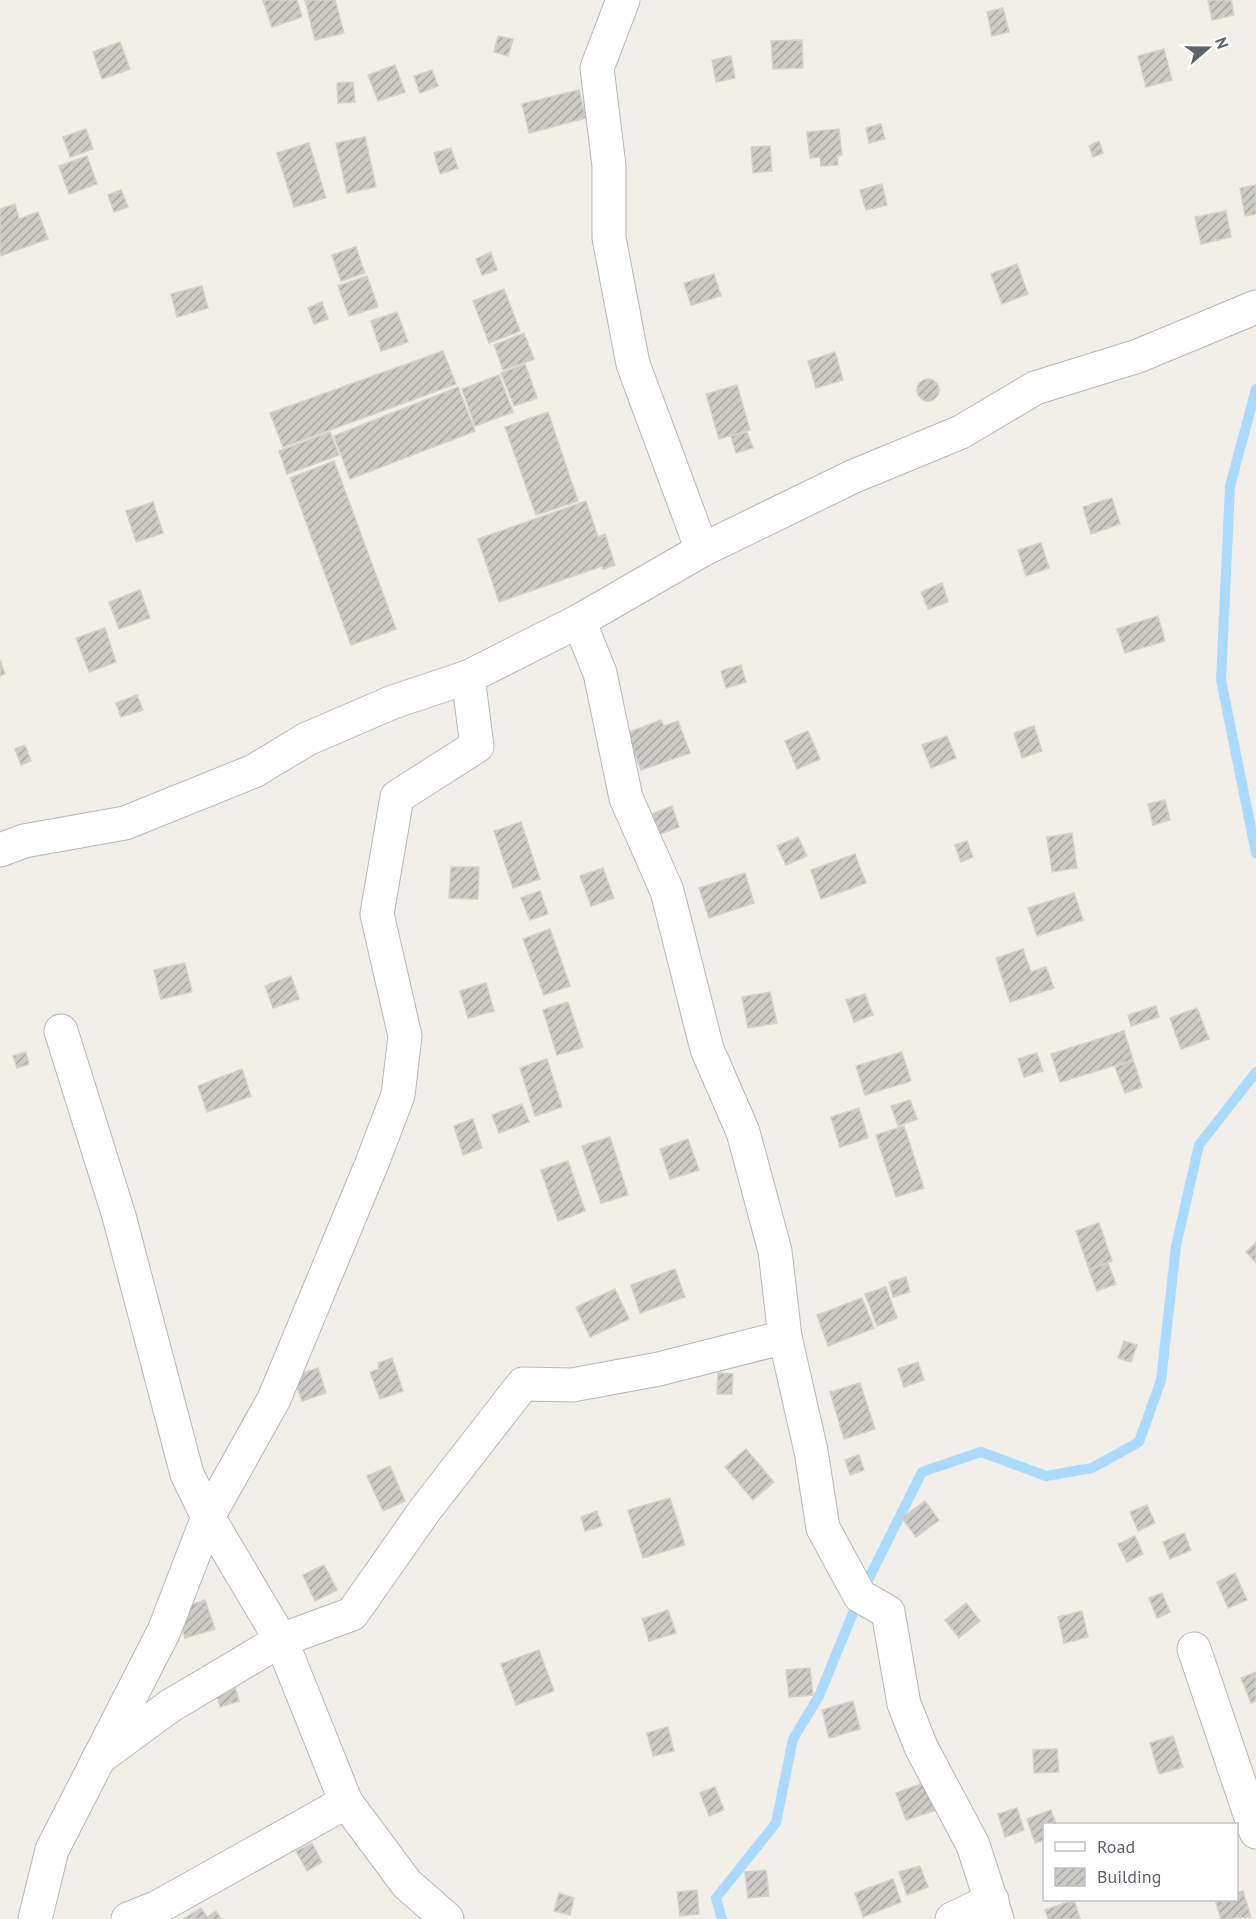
<svg xmlns="http://www.w3.org/2000/svg" width="1256" height="1919" font-family="'PT Sans',sans-serif">
  <style>
    .lines { fill: none; stroke-linecap: round; stroke-linejoin: round }
    .stream { stroke: #aadaff; stroke-width: 10 }
    .building { fill: url(#building-hatch); stroke: #d6d1c6; stroke-width: 1.5 }
    .minor-casing { stroke: #b5b8bc; stroke-width: 35 }
    .minor { stroke: #fff; stroke-width: 33 }
  </style>
  <defs>
    <pattern id="building-hatch" width="6" height="6" patternUnits="userSpaceOnUse" patternTransform="scale(1.5)"><rect width="6" height="6" fill="#cccac5"/><path d="M-1 1l2-2M0 6l6-6M5 7l2-2" fill="none" stroke="#a9a8a4"/></pattern>
  </defs>
  <rect width="100%" height="100%" fill="#f1efe8"/>
  <g class="lines">
    <!-- stream -->
    <g class="stream">
      <path d="M1256,389l-26,97 -9,194 35,173"/>
      <path d="M722,1919l-6,-21 60,-75 17,-84 26,-43 41,-100 62,-124 59,-20 65,24 46,-8 47,-26 22,-62 15,-134 23,-101 57,-73"/>
    </g>
  </g>
  <!-- building -->
  <g class="building">
    <path d="M263,0h34l5,17 -30,10z"/>
    <path d="M305,0h30l9,33 -29,7z"/>
    <path d="M1208,0h23l3,15 -22,5z"/>
    <path d="M1003,8l6,24 -17,4 -5,-24z"/>
    <path d="M498,36l15,3 -5,17 -14,-4z"/>
    <path d="M802,40l1,28 -30,1 -2,-28z"/>
    <path d="M120,42l10,27 -28,10 -9,-27z"/>
    <path d="M1164,49l8,31 -26,7 -8,-31z"/>
    <path d="M731,56l4,22 -19,4 -4,-22z"/>
    <path d="M395,65l10,27 -27,9 -10,-26z"/>
    <path d="M432,70l6,16 -18,7 -6,-17z"/>
    <path d="M353,82l2,20 -17,1 -1,-20z"/>
    <path d="M579,90l7,28 -57,15 -7,-29z"/>
    <path d="M881,124l4,15 -16,4 -3,-15z"/>
    <path d="M86,129l7,20 -23,8 -7,-20z"/>
    <path d="M839,129l3,26 -5,1 1,9 -17,1 -1,-9 -10,1 -3,-26z"/>
    <path d="M365,137l11,50 -29,6 -11,-50z"/>
    <path d="M1099,141l4,12 -10,4 -4,-11z"/>
    <path d="M309,143l17,55 -32,9 -17,-54z"/>
    <path d="M770,146l2,25 -19,2 -2,-26z"/>
    <path d="M451,148l7,20 -18,6 -6,-21z"/>
    <path d="M87,156l10,28 -28,10 -10,-28z"/>
    <path d="M882,184l5,21 -21,5 -6,-20z"/>
    <path d="M1256,185v29l-11,2 -5,-28z"/>
    <path d="M121,190l7,17 -14,5 -6,-17z"/>
    <path d="M15,204l4,15 19,-7 10,27 -48,17v-47z"/>
    <path d="M1226,211l5,26 -30,7 -6,-27z"/>
    <path d="M356,247l9,26 -24,8 -9,-26z"/>
    <path d="M491,252l6,18 -15,5 -6,-16z"/>
    <path d="M1017,264l11,30 -26,10 -11,-30z"/>
    <path d="M714,274l7,22 -30,9 -7,-22z"/>
    <path d="M367,276l11,31 -29,9 -11,-30z"/>
    <path d="M202,286l6,22 -31,9 -6,-23z"/>
    <path d="M504,289l16,42 -31,12 -16,-42z"/>
    <path d="M322,302l6,17 -14,5 -6,-16z"/>
    <path d="M397,312l11,30 -27,9 -10,-30z"/>
    <path d="M524,333l10,26 -31,11 -9,-25z"/>
    <path d="M443,351l13,33 -173,63 -13,-34z"/>
    <path d="M835,352l8,28 -27,8 -8,-27z"/>
    <path d="M525,364l12,34 -23,8 -13,-33z"/>
    <path d="M499,375l14,37 -38,14 -13,-37z"/>
    <circle cx="928" cy="390" r="11"/>
    <path d="M737,385l13,45 -31,9 -13,-45z"/>
    <path d="M458,387l17,44 -125,48 -16,-43z"/>
    <path d="M548,412l30,89 -42,14 -31,-88z"/>
    <path d="M330,432l9,23 -52,19 -8,-23z"/>
    <path d="M747,432l6,16 -17,5 -5,-17z"/>
    <path d="M334,461l62,168 -45,16 -61,-167z"/>
    <path d="M1112,498l8,26 -29,10 -8,-27z"/>
    <path d="M586,501l12,36 7,-3 10,31 -12,4 -1,-3 -103,36 -21,-63z"/>
    <path d="M153,502l10,31 -27,9 -10,-31z"/>
    <path d="M1041,543l8,25 -23,8 -8,-26z"/>
    <path d="M942,583l6,19 -20,7 -7,-17z"/>
    <path d="M140,590l10,28 -31,11 -10,-27z"/>
    <path d="M1158,616l7,25 -40,12 -8,-24z"/>
    <path d="M105,628l11,34 -27,10 -13,-34z"/>
    <path d="M0,660l5,14 -5,2z"/>
    <path d="M741,665l5,17 -20,6 -5,-17z"/>
    <path d="M137,695l6,15 -22,7 -5,-14z"/>
    <path d="M661,720l3,6 14,-5 12,32 -49,17 -14,-37z"/>
    <path d="M1034,726l8,25 -20,7 -8,-25z"/>
    <path d="M808,731l12,28 -23,10 -12,-28z"/>
    <path d="M947,736l9,22 -25,10 -9,-23z"/>
    <path d="M25,745l6,16 -10,4 -6,-16z"/>
    <path d="M1165,800l5,20 -17,5 -5,-21z"/>
    <path d="M672,806l7,21 -19,7 -8,-20z"/>
    <path d="M521,822l19,57 -27,9 -19,-57z"/>
    <path d="M1072,833l5,35 -25,4 -5,-35z"/>
    <path d="M798,837l9,19 -21,9 -9,-19z"/>
    <path d="M967,841l6,16 -12,5 -6,-17z"/>
    <path d="M855,854l11,29 -45,16 -10,-29z"/>
    <path d="M451,867h28l-1,32 -29,-1z"/>
    <path d="M603,868l11,30 -23,8 -11,-30z"/>
    <path d="M745,873l9,30 -45,15 -10,-30z"/>
    <path d="M540,891l8,23 -18,6 -9,-22z"/>
    <path d="M1074,893l9,27 -46,16 -9,-28z"/>
    <path d="M550,929l20,57 -26,9 -21,-56z"/>
    <path d="M1023,949l8,23 15,-5 8,21 -44,14 -14,-44z"/>
    <path d="M185,963l7,29 -31,7 -7,-29z"/>
    <path d="M291,976l8,23 -26,9 -8,-22z"/>
    <path d="M486,983l8,28 -26,7 -8,-27z"/>
    <path d="M770,992l7,31 -29,5 -6,-31z"/>
    <path d="M865,994l8,21 -19,7 -8,-22z"/>
    <path d="M568,1002l15,45 -26,8 -14,-45z"/>
    <path d="M1156,1006l3,11 -28,9 -3,-11z"/>
    <path d="M1197,1008l12,31 -28,10 -11,-31z"/>
    <path d="M1124,1031l9,29 -73,22 -9,-28z"/>
    <path d="M26,1052l3,12 -12,4 -4,-12z"/>
    <path d="M902,1052l9,29 -46,14 -9,-29z"/>
    <path d="M1037,1053l6,18 -19,6 -6,-18z"/>
    <path d="M547,1059l15,48 -27,9 -15,-48z"/>
    <path d="M1133,1060l9,27 -17,6 -10,-26z"/>
    <path d="M242,1069l9,27 -44,16 -9,-26z"/>
    <path d="M910,1100l7,19 -19,7 -7,-20z"/>
    <path d="M522,1104l7,18 -30,11 -7,-18z"/>
    <path d="M859,1108l9,30 -28,9 -9,-30z"/>
    <path d="M473,1119l9,29 -19,7 -9,-29z"/>
    <path d="M904,1126l20,62 -28,9 -20,-62z"/>
    <path d="M610,1137l18,58 -27,8 -19,-57z"/>
    <path d="M688,1139l11,31 -29,9 -10,-30z"/>
    <path d="M568,1161l17,50 -27,10 -17,-51z"/>
    <path d="M1099,1223l13,38 -23,8 -13,-38z"/>
    <path d="M1256,1242v21l-10,-11z"/>
    <path d="M1108,1263l8,21 -19,7 -8,-21z"/>
    <path d="M675,1269l10,28 -45,16 -9,-28z"/>
    <path d="M906,1277l4,15 -17,5 -4,-15z"/>
    <path d="M886,1287l11,31 -20,8 -12,-32z"/>
    <path d="M615,1289l14,30 -39,18 -14,-30z"/>
    <path d="M862,1298l12,30 -46,18 -11,-31z"/>
    <path d="M1124,1341l13,4 -6,17 -13,-4z"/>
    <path d="M392,1358l11,33 -23,8 -10,-27 9,-3 -1,-6z"/>
    <path d="M918,1362l6,18 -20,7 -6,-18z"/>
    <path d="M318,1368l8,25 -24,8 -9,-25z"/>
    <path d="M718,1373l15,1 -1,20h-15z"/>
    <path d="M860,1383l15,46 -31,10 -14,-47z"/>
    <path d="M746,1449l28,33 -21,18 -28,-33z"/>
    <path d="M859,1455l5,15 -14,5 -5,-15z"/>
    <path d="M390,1466l15,35 -22,10 -16,-35z"/>
    <path d="M670,1498l15,47 -42,13 -15,-48z"/>
    <path d="M925,1501l14,19 -23,17 -14,-19z"/>
    <path d="M1147,1505l8,18 -17,8 -8,-19z"/>
    <path d="M597,1511l5,15 -17,5 -4,-14z"/>
    <path d="M1184,1533l7,17 -21,9 -7,-17z"/>
    <path d="M1135,1536l8,18 -16,8 -9,-18z"/>
    <path d="M324,1565l13,25 -22,11 -12,-26z"/>
    <path d="M1235,1573l12,27 -19,8 -11,-26z"/>
    <path d="M1162,1593l8,19 -13,6 -8,-20z"/>
    <path d="M205,1600l10,29 -30,9 -9,-28z"/>
    <path d="M966,1603l14,18 -21,17 -14,-18z"/>
    <path d="M668,1610l8,23 -27,8 -7,-22z"/>
    <path d="M1082,1611l6,26 -24,6 -6,-26z"/>
    <path d="M539,1650l15,41 -38,14 -15,-41z"/>
    <path d="M810,1668l3,27 -24,2 -3,-27z"/>
    <path d="M1256,1672v29l-5,2 -10,-25z"/>
    <path d="M234,1683l5,18 -19,6 -5,-19z"/>
    <path d="M853,1701l7,28 -31,9 -7,-28z"/>
    <path d="M668,1727l6,24 -21,5 -6,-23z"/>
    <path d="M1173,1736l10,31 -24,7 -9,-31z"/>
    <path d="M1057,1749l2,23 -25,1 -1,-23z"/>
    <path d="M926,1782l10,28 -30,10 -10,-27z"/>
    <path d="M715,1787l9,23 -15,6 -9,-23z"/>
    <path d="M1017,1808l7,22 -19,7 -7,-23z"/>
    <path d="M1051,1810l5,14h-12v16l-9,3 -8,-24z"/>
    <path d="M312,1843l10,19 -15,9 -11,-20z"/>
    <path d="M920,1866l8,21 -21,8 -8,-23z"/>
    <path d="M766,1870l3,26 -21,2 -3,-26z"/>
    <path d="M893,1879l8,23 -38,15 -8,-24z"/>
    <path d="M697,1890l2,24 -19,2 -3,-24z"/>
    <path d="M1243,1891l8,26 -30,2 -6,-19h21v-7z"/>
    <path d="M559,1893l15,5 -4,17 -16,-4z"/>
    <path d="M1074,1900l6,19h-32l-3,-9z"/>
    <path d="M201,1908l6,9 9,-6 5,8h-38z"/>
  </g>
  <g class="lines">
    <defs>
      <g id="minor">
        <path d="M623,0l-26,68 12,98v72l24,126 69,186"/>
        <path d="M0,850l24,-9 101,-18 129,-52 53,-32 86,-37 75,-25 111,-56 123,-71 150,-73 109,-45 74,-44 103,-32 118,-49"/>
        <path d="M61,1031l58,185 68,258 21,43 73,123 65,162"/>
        <path d="M785,1337l26,114 12,77 37,68 28,16 16,92 17,43 52,98 24,74"/>
        <path d="M1194,1649l62,183"/>
        <path d="M98,1759l72,-53 111,-66 71,-26 73,-104 98,-126 49,1 87,-16 126,-32 -10,-86 -32,-119 -36,-83 -40,-158 -41,-93 -26,-125 -21,-52"/>
        <path d="M35,1919l17,-69 112,-219 44,-114 66,-118 98,-236 26,-68 7,-59 -28,-122 20,-117 80,-51 -9,-69"/>
        <path d="M128,1919l30,-12 188,-105 61,82 40,35"/>
        <path d="M952,1919l40,-19"/>
      </g>
    </defs>
    <!-- minor casing -->
    <use href="#minor" class="minor-casing"/>
    <!-- minor -->
    <use href="#minor" class="minor"/>
  </g>
  <!-- legend -->
  <rect x="1043" y="1823" width="195" height="78" fill="#ffffff" stroke="#bfc1c3" stroke-width="1.5"/>
  <rect x="1055" y="1842" width="30" height="9" fill="#ffffff" stroke="#bfc1c3" stroke-width="1.5"/>
  <text x="1097" y="1853" font-size="18" fill="#5f6368">Road</text>
  <rect x="1055" y="1868" width="30" height="18" fill="url(#building-hatch)" stroke="#bfc1c3" stroke-width="1.5"/>
  <text x="1097" y="1883" font-size="18" fill="#5f6368">Building</text>
  <!-- north arrow -->
  <g transform="translate(1208 48) rotate(70)" stroke="#ffffff" stroke-width="4.5" paint-order="stroke">
  <path d="M0-4.5L10 22L0 15L-10 22Z" fill="#5f6368"/>
  <text y="-9" font-size="16" font-weight="bold" text-anchor="middle" fill="#5f6368">N</text>
  </g>
</svg>
